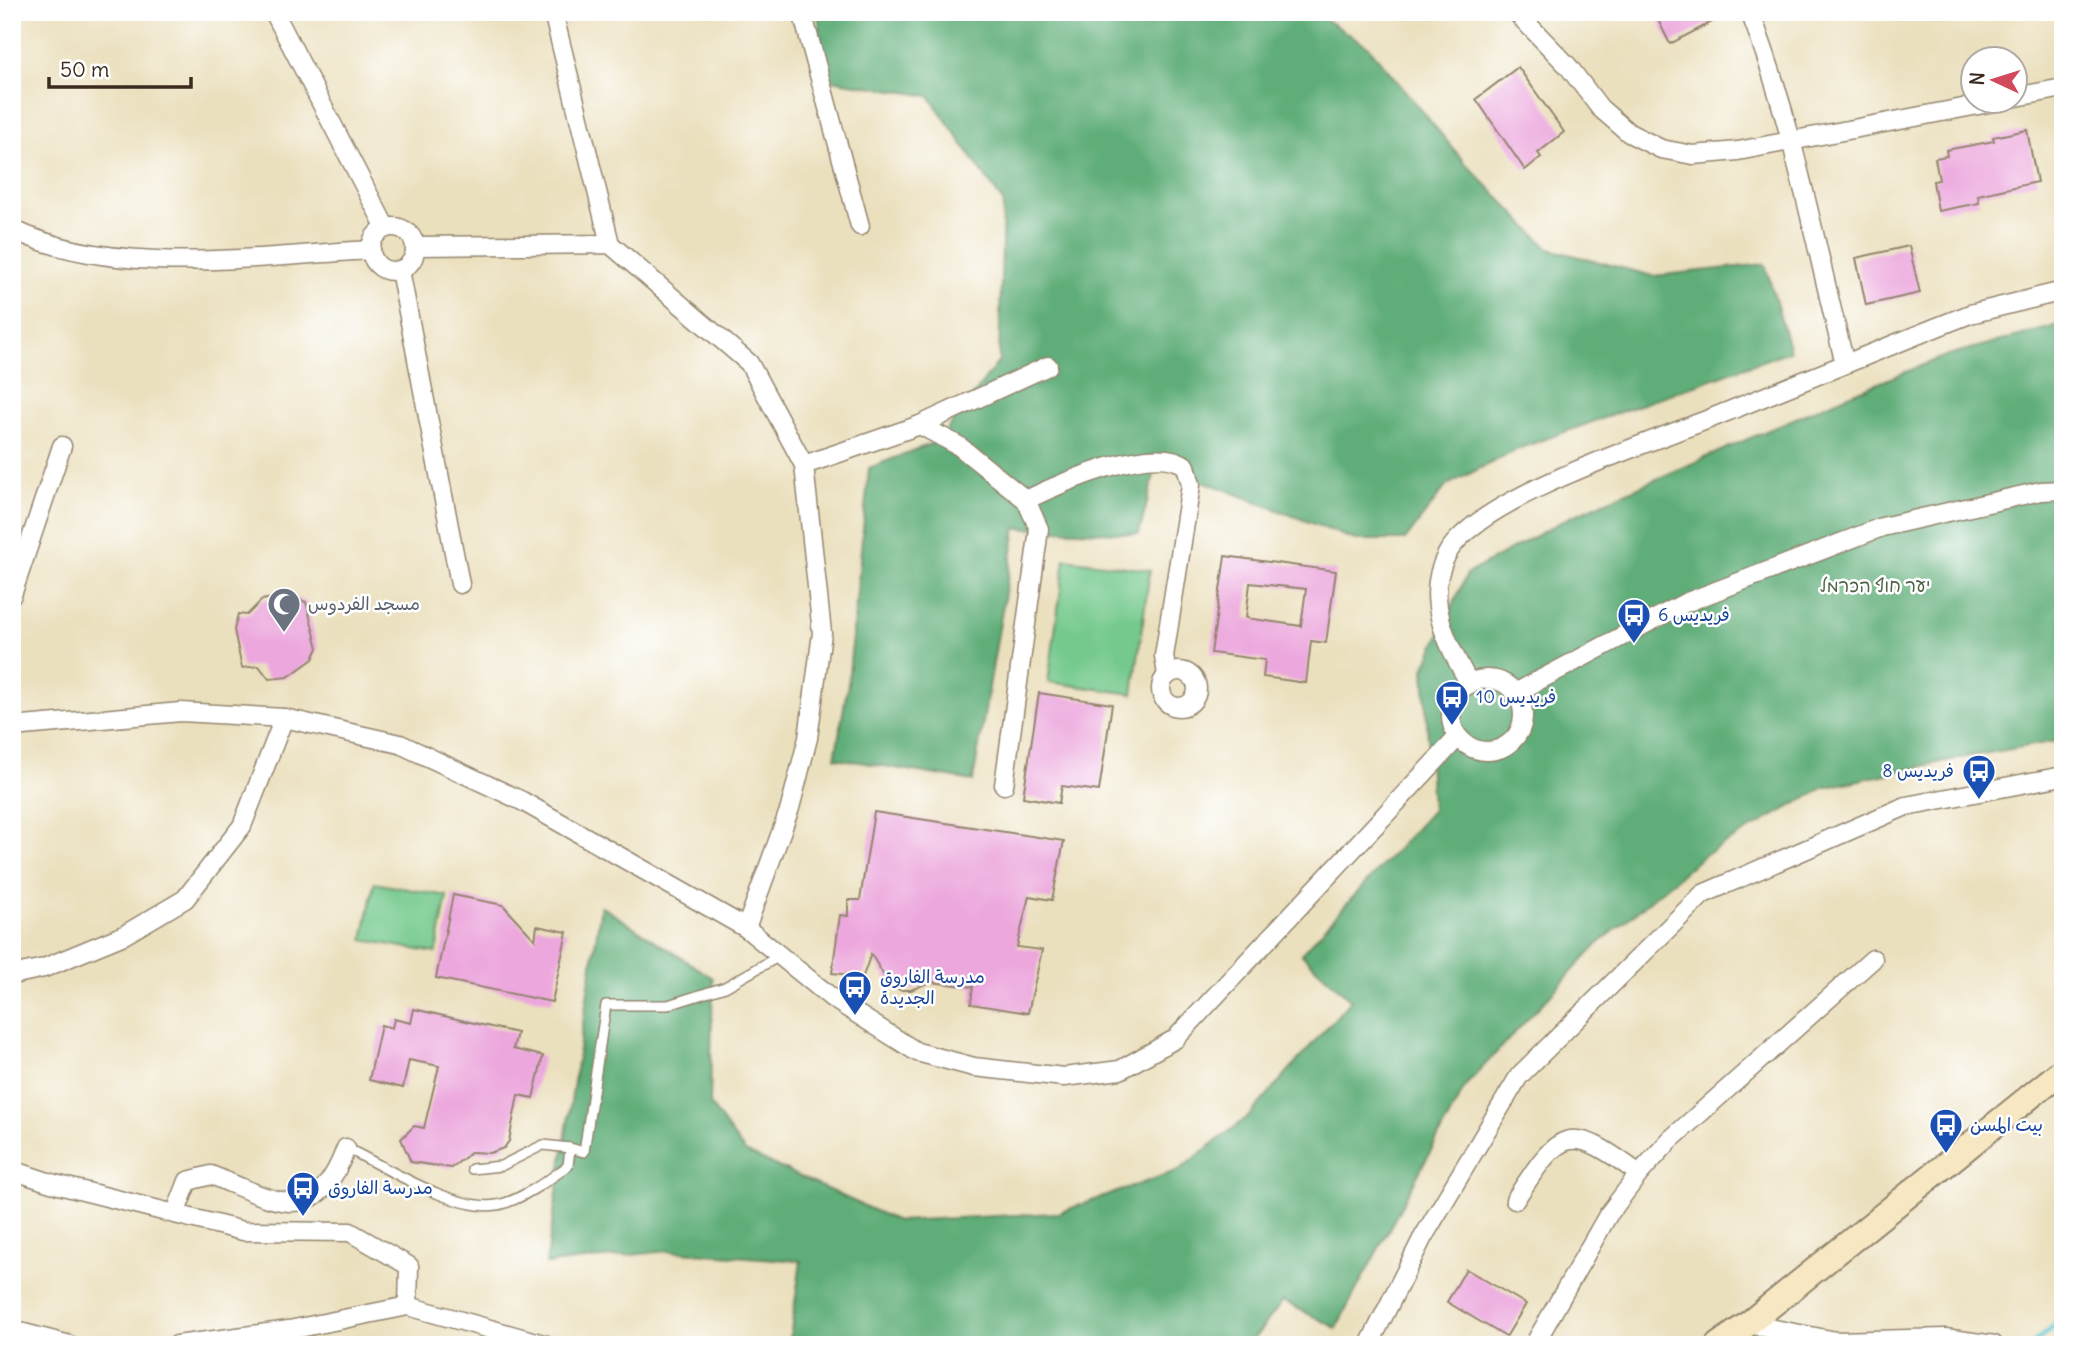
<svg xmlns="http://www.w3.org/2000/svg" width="2075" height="1357" font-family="Delius,'Playpen Sans Arabic','Playpen Sans Hebrew',sans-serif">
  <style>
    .green { fill: #74c98d; stroke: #587a56; stroke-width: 2 }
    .forest { fill: #5fad78; stroke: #4d6c4b; stroke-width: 2 }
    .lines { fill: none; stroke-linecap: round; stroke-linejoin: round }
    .stream { stroke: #58c2d3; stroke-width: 5 }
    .building { fill: #eca7dd; fill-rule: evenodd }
    .lane-casing { stroke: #93856e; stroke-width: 12 }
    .street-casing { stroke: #93856e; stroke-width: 21 }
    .secondary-casing { stroke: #93856e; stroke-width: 28 }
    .lane { stroke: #fff; stroke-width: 9 }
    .street { stroke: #fff; stroke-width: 18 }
    .secondary { stroke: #f7e8c3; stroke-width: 24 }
    .labels { text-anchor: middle; stroke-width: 5; stroke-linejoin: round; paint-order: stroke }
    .park-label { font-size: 18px; fill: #4f6245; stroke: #fff }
    .worship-label { font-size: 18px; fill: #5b616d; stroke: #fff; text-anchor: start }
    .transit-label { font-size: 18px; fill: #164399; stroke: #fff; text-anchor: start }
  </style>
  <rect width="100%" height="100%" fill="#fff"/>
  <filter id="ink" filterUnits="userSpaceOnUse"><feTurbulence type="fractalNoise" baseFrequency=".0143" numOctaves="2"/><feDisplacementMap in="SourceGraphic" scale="14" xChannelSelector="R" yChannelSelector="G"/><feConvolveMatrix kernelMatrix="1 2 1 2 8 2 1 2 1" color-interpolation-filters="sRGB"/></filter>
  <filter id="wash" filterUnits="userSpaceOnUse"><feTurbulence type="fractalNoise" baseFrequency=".00686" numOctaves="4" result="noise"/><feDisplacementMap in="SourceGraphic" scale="28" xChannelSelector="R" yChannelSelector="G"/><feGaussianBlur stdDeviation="1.57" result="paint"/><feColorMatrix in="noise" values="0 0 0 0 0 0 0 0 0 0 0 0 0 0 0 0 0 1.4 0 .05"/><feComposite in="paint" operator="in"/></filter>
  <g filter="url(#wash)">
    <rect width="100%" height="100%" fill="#ebe0be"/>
    <!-- green -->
    <g class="green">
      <path d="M1065,559l85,11 -17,124 -85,-12z"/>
      <path d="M374,883l73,13 -11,57 -73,-13z"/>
    </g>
    <!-- forest -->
    <g class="forest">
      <path d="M818,12h495l55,34 97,117 84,86 104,27 112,-12 25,87 -270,97 -73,37 -42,55h-50l-198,-77 -18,71 -123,-6 -43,253 -138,-23 13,-74 21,-216 69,-27 61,-80 4,-159 -74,-106 -104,-17z"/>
      <path d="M2063,324v416l-104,18 -136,30 -120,68 -106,89 -131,140 -130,243 -53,-27 -34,44h-460l12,-84 -133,-10 -122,13 55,-358 112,72 -3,126 35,48 152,69 161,-8 121,-43 70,-54 102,-116 -50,-46 131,-143 -8,-142 43,-95 101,-56 271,-119 109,-44z"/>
    </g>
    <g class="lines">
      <!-- stream -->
      <path class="stream" d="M2032,1345l31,-27"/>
    </g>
    <g id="blocks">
      <!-- building -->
      <g class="building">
        <path d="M1654,12h77l-61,32z"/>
        <path d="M1518,67l46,65 -26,21 3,4 -16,13 -49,-71z"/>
        <path d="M2027,130l10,52 -59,13 1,8 -41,8 -5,-30 6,-1 -4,-22 12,-2 -1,-6 48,-9 -1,-4z"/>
        <path d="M1909,246l11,47 -54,12 -10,-47z"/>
        <path d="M1225,556l111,15 -10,72 -15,-2 -5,42 -43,-6 2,-17 -54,-7zM1250,583l56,6 -5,37 -55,-8z"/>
        <path d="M287,595l19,7 12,46 -5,11 -25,18 -19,2 -10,-13 -17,2 -8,-38 4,-16 9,1 15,-15z"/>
        <path d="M1039,693l73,11 -13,87 -37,-5 -3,17 -36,-6z"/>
        <path d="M874,812l190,29 -12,59 -23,-4 -12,51 25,3 -14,63 -57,-9 2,-17 -43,-5 -19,8h-11l-11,-6 -18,-30 -8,22 -31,-3 8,-58 8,1v-16h12z"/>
        <path d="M453,895l50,10 32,35 2,-14 30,6 -15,70 -116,-24z"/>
        <path d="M414,1009l103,24 -4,16 30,7 -10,42 -15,-3 -9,46 -5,7 -14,5 -18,-1 -21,16 -40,-6 -10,-23 13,-13 10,2 15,-62 -30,-6 -6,28 -34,-8 12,-55 11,3 2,-9 17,4z"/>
        <path d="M1466,1269l60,35 -20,33 -59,-35z"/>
      </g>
    </g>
  </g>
  <g filter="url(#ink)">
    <use href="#blocks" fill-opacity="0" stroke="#93856e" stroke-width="2"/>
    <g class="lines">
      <defs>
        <g id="lane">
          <path d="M346,1148c38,18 109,64 151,57 21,-3 53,-26 71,-39l2,-18 -27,-3 -42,21 -29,3"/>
          <path d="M570,1148l14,4 22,-147h62l57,-18 56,-32"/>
        </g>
        <g id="street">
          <path d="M274,12l112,216"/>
          <path d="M553,12l57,232"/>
          <path d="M802,12l58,214"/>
          <path d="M1516,12l52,54 32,42 29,25 32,16 32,6 45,-4 256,-49"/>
          <path d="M1750,12c43,111 66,236 95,352"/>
          <path d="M2016,97l47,-9"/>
          <circle cx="393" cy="249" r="22"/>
          <path d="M12,229c102,50 248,27 359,21"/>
          <path d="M415,246l195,-2 139,119 55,102 18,168 -14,105 -18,70 -44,120"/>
          <path d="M400,270l60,314"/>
          <path d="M920,425l39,21 67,54 13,29 -35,256"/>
          <path d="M804,465l116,-40 128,-59"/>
          <path d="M1026,500c33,-16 128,-59 160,-34l5,19 -27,171 3,19"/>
          <path d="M12,595l50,-149"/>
          <circle cx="1179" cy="689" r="18"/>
          <circle cx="1487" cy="715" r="36"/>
          <path d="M1470,684c-23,-39 -47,-86 -23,-130 31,-57 206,-112 267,-137 74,-30 148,-60 223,-90l33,-13 93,-23"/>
          <path d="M1515,693l170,-90 197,-76 159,-36 22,-1"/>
          <path d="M12,727l169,-15 103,6 116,26 122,57 224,127 86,70 85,54 57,15 90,10 56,-7 55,-31 283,-302"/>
          <path d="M12,975l32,-7 80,-33 61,-36 57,-73 42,-108"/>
          <path d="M12,1170l39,13 192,48 107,1 59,34 -1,40 -119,24 -112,15"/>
          <path d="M1515,1200c46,-71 53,-79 124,-26"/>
          <path d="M175,1214l13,-33 23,-6c62,25 105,56 135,-27"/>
          <path d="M408,1306l139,39"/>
          <path d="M1748,1324l88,17 109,-3 49,7"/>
          <path d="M12,1330l58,15"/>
          <path d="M1369,1345l53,-106 97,-163 184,-182 203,-88 157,-30"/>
          <path d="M1534,1345l74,-130 31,-41 31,-34 203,-181"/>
        </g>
        <path id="secondary" d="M1718,1345l30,-21 315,-254"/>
      </defs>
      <!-- lane casing -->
      <use href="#lane" class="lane-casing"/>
      <!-- street casing -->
      <use href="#street" class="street-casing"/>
      <!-- secondary casing -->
      <use href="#secondary" class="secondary-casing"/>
      <!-- lane -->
      <use href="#lane" class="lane"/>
      <!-- street -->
      <use href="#street" class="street"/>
      <!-- secondary -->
      <use href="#secondary" class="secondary"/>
    </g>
  </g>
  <!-- icons -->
  <defs>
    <symbol id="mosque-pin" viewBox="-11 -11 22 30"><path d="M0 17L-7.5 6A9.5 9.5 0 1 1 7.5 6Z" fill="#6b7280" stroke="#fff"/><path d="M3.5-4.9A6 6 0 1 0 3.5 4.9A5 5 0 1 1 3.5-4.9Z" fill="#fff"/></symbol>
    <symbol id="bus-pin" viewBox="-11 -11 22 30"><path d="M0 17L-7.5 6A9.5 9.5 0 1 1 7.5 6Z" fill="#1a4fb4" stroke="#fff"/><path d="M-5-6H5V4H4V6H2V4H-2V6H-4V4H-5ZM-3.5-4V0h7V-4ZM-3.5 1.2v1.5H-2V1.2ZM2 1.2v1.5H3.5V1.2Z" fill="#fff"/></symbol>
  </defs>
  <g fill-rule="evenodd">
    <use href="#mosque-pin" x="265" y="585" width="38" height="52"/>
    <use href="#bus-pin" x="1615" y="596" width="38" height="52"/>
    <use href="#bus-pin" x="1433" y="678" width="38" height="52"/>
    <use href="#bus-pin" x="1960" y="752" width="38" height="52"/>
    <use href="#bus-pin" x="836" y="968" width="38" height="52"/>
    <use href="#bus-pin" x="1927" y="1106" width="38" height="52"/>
    <use href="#bus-pin" x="284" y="1169" width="38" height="52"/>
  </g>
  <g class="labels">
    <!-- park labels -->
    <g class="park-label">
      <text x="1875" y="592">יער חוף הכרמל</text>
    </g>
    <!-- worship labels -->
    <g class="worship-label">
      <text x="308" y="610">مسجد الفردوس</text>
    </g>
    <!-- transit labels -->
    <g class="transit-label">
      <text x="1658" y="621">فريديس 6</text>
      <text x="1476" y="703">فريديس 10</text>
      <text x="1954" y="777" text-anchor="end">فريديس 8</text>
      <text x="880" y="983">مدرسة الفاروق<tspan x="880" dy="21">الجديدة</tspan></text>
      <text x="1970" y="1131">بيت المسن</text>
      <text x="328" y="1194">مدرسة الفاروق</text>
    </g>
  </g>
  <!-- margin -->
  <rect width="2075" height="1357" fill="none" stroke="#fff" stroke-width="42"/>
  <!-- north arrow -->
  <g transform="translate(1994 80) rotate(274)"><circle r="33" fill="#ffffff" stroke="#b1aaa5" stroke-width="2"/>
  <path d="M0-5L12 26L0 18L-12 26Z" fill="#d1495b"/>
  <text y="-10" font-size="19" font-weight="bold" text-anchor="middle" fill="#3b2a1e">N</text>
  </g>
  <!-- scale -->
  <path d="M49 77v10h142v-10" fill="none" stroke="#3b2a1e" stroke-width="3.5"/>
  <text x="60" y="77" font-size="21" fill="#3b2a1e" stroke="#ffffff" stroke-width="5" paint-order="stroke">50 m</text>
</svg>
